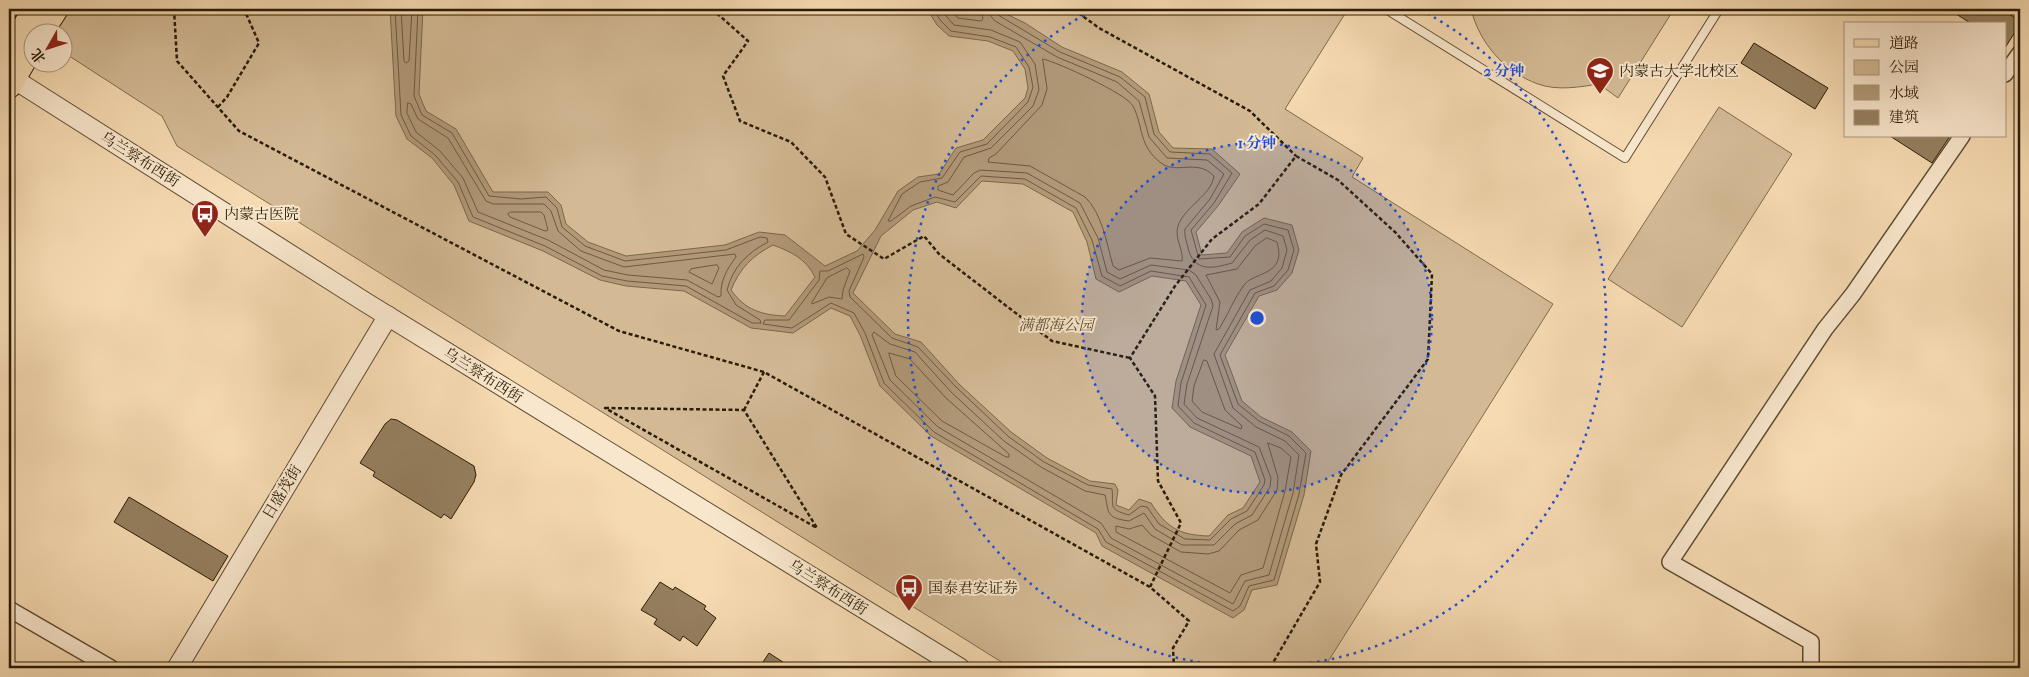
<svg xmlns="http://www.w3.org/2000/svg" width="2029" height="677" font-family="'IM FELL French Canon','Noto Serif SC',serif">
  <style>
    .green { fill: #d3ba95; stroke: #7f6b4e }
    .water { fill: #b19978; stroke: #7b674a; fill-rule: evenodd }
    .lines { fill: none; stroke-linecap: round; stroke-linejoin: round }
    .shore { stroke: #6e5a3f; stroke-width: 1 }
    .building { fill: #957f5f; stroke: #2b1c06 }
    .service-casing { stroke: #5e4c31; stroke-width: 10 }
    .minor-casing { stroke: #5e4c31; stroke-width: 18 }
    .tertiary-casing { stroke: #5e4c31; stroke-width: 21 }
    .primary-casing { stroke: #2b1c06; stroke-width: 26 }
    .trunk-casing { stroke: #2b1c06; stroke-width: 28 }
    .path { stroke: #2b1c06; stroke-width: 2.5; stroke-dasharray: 4 2.5; stroke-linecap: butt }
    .service { stroke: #f9e7cd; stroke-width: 8 }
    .minor { stroke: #f9e7cd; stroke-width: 15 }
    .tertiary { stroke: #f9e7cd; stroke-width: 19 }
    .primary { stroke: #f6dab2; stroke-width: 24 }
    .trunk { stroke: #f6dab2; stroke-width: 25 }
    .ring { fill: none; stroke: #1d4ed8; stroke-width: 2.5; stroke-dasharray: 2.5 5 }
    .labels { text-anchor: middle; stroke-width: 4; stroke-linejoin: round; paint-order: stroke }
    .poi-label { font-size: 15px; fill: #2b1c06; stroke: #f9e7cd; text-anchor: start }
    .street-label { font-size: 15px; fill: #2b1c06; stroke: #f9e7cd }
    .park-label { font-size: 15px; font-style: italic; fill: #5d4b31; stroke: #f9e7cd }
    .centre { fill: #1d4ed8; stroke: #f9e7cd; stroke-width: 2.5 }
    .ring-label { font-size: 15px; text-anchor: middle; font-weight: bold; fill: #1d4ed8; stroke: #f9e7cd; stroke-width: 4; stroke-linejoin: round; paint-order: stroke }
  </style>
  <rect width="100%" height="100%" fill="#f6dab2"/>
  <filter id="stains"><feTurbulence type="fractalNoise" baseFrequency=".004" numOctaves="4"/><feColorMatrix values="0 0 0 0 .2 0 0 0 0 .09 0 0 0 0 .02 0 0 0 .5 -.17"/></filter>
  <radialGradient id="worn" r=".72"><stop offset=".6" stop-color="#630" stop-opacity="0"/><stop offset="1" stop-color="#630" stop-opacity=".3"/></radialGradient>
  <!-- green -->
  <g class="green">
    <path d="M68,9h1280l-63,100 78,49 -11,19 201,127 -229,364h-313l-834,-522 -15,-30 -99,-64 -1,-20h-9z"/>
    <path d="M1471,9h203l-56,89 -19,-14c-19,3 -42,7 -61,0 -34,-12 -59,-42 -67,-75z"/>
    <path d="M1719,107l73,47 -110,173 -74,-48z"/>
  </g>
  <!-- water -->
  <path class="water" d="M390,9h33l-4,85 7,17 30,18 37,63h55l13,13 5,19 22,18 38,14 99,-11 34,-13 26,3 40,31 32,-15 18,-21 23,-39 20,-14 21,-3 17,-26 27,-8 42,-42 3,-10 -3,-19 -12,-18 -25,-10 -39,-5 -12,-11 -10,-16h69l29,14 37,24 60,25 27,22 10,38 14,16 39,1 28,25 -22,32 -22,26 6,23 25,-2 15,-21 22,-14 28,7 7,25 -7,23 -15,17 -18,6 -34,59 17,46 19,16 31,15 19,19 -7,44 -27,90 -25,5 -8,20 -11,8 -131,-72 -6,-13 -165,-97 -51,-50 -20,-51 -10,-19 -19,-8 -38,25 -42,-5 -67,-37 -58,-5 -26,-6 -57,-29 -74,-30 -15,-36 -22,-27 -25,-19 -11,-23zM982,181l41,3 50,28 14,30 9,37 23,13 33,-16 34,5 15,24 -25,76 -4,27 18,19 61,29 9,26 -17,26 -15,7 -19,21c-30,-1 -42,-8 -58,-33l-12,-4 -10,11 -13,-5 2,-15 -3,-6 -25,-3 -43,-23 -36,-26 -52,-48 -38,-42 -26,-8 -42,-41 28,-57 32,-26 24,-8 19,6zM773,245c19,7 33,14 42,32l-30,39c-23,-1 -40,-6 -54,-26 9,-22 21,-34 42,-45z"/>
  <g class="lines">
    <!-- shore -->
    <g class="shore">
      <path d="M395,9l6,106 10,21 24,19 23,27 15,35 72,29 57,30 25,5 59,5 66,37h9l-1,-3 -24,-15 -9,-15c6,-23 20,-37 41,-48l-1,-4 -7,-1 -34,13 -101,11 -40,-15 -23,-19 -5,-19 -11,-11 -25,2 -32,-3 -37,-63 -30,-18 -8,-19 4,-87"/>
      <path d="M401,9l3,52 2,2 3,-2 3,-52"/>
      <path d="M933,9l8,12 10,10 39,6 26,10 13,20 4,20 -5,15 -41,42 -27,8 -18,26 -22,4 -18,12 -14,27h3l20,-15 24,-9 20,5 26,-26 44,3 51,29 16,32 10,36 18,10 31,-15 38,6 17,28 -25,78 -3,23 16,17 61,29 10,28 -1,5 -17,26 -16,8 -21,21 -25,-1 -26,-15 -12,-17 -6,-1 -12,9c-22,-6 -15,-9 -17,-26l-24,-4 -44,-23 -35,-25 -53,-50 -38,-40 -26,-9 -42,-41 -1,-6 15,-34 -1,-3 -35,17h-8l-1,9 -30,40h-24l-2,4 29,4 39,-25 23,10 11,20 19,50 50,49 164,97 8,13 127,69 7,-5 9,-20 25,-6 25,-86 7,-41 -17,-17 -30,-15 -21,-17 -18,-49 35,-62 19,-7 14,-16 6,-20 -6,-20 -24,-6 -19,12 -15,21 -31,2 -8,-29 23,-27 18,-30 -22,-19 -40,-2 -16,-18 -9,-37 -25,-20 -60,-25 -62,-37 -3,-6"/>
      <path d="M940,9l14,16 37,5 29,12 15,22 4,26 -6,16 -42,42 -27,9 -16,25 -10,4v4l15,5 21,-22 6,-3 47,3 53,30 18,35 9,34 13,7 31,-14 38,5 7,5 15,24 2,7 -26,78 -3,20 13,14 62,29 12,31 -1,9 -18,28 -17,9 -21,21h-32l-27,-16 -11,-16 -15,8c-24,-3 -20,-9 -24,-26l-20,-4 -44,-24 -37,-26 -53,-49 -36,-40 -25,-8 -16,-12 -2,3 18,45 48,47 163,96 10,15 122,66 12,-23 24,-6 24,-82 6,-38 -14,-14 -29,-14 -23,-19 -19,-54 36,-64 21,-9 11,-13 5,-18 -4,-14 -18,-6 -15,10 -18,23c-20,6 -38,9 -44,-15 -1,-6 -4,-12 -3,-19l25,-30 14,-25 -17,-14 -40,-2 -18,-21 -10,-36 -22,-19 -60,-25 -62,-36 -5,-6 -1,-6"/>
      <path d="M949,9l9,9 23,3 2,-2 -2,-10"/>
      <path d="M1043,59c14,3 84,35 90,47 11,22 5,39 28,57 16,12 35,-5 53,13 -3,20 -30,31 -36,50 -4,12 6,24 4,35l-32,-3 -31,12 -6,-4c-6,-22 -11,-53 -28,-69l-55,-31 -42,-4 1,-4 7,-4 46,-49 5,-16z"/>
      <path d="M408,103l3,1 7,15 30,19 38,63 7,3h51l7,7 7,20 23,20 43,16 111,-13 1,3c-9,12 -16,24 -15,39l-3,1 -31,-17 -59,-5 -24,-5 -56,-30 -70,-28 -15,-34 -23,-27 -24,-19 -9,-19z"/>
      <path d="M511,212h30l3,3 4,15 -3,1 -35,-14 -2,-3z"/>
      <path d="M1267,238l10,4c10,34 -22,29 -33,43 -10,13 -16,30 -25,44l-3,1 4,-28 -14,-27 31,-6 18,-23z"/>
      <path d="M717,265l2,3 -7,16 -23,-12 2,-3z"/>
      <path d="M847,268l3,3 -7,19 -1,9 -13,-2 -17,7v-2l15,-24z"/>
      <path d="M889,353l21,6 36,39 63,56v3h-3l-64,-36 -46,-45z"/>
      <path d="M1204,360l3,1 18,49 17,16 -1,3 -39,-17 -10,-11 2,-15z"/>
      <path d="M1268,443l13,5 10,9 -6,34 -22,77 -22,7 -11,18 -114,-61v-6l13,3 13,-4 9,10 30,17 27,2 11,-3 20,-21 19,-10 19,-30 1,-12z"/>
    </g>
  </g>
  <!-- building -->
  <g class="building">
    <path d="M1948,9h53l19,12v3l-15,24v-24h-33z"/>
    <path d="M1754,43l74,45 -13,21 -74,-46z"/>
    <path d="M1890,136h60l-18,27z"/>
    <path d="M391,419l6,1 77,46 2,9 -2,7 -23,37 -7,-5 -3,4 -68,-42 2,-4 -15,-9 25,-39z"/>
    <path d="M129,497l99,59 -15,25 -99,-59z"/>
    <path d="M660,582l13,8 2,-3 31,19 -2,3 12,9 -19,28 -14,-10 -3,5 -26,-17 3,-5 -16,-9z"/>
    <path d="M769,653l23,15h-33z"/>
  </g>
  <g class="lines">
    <defs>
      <path id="service" d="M1386,9l239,149 94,-149"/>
      <g id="minor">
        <path d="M2005,74l15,-21"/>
        <path d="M9,609l102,59"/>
        <path d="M1811,668v-26l-141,-80 155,-233 28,-35 109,-158"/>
      </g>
      <g id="tertiary">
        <path d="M9,76l356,226 595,366"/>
        <path d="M177,668l211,-352"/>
      </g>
      <g id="primary">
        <path d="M41,32l15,-23"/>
        <path d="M9,86l23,-39"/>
      </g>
      <path id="trunk" d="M9,53l27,-44"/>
    </defs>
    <!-- service casing -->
    <use href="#service" class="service-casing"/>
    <!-- minor casing -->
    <use href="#minor" class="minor-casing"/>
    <!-- tertiary casing -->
    <use href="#tertiary" class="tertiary-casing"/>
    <!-- primary casing -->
    <use href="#primary" class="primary-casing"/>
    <!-- trunk casing -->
    <use href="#trunk" class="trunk-casing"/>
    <!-- path -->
    <g class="path">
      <path d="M174,9l3,52 62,70 380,200 145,41 386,215 39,34 -16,27 1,20"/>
      <path d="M712,9l36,32 -25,35 17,45 51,21 34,35 21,57 38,25 40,-23 15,18 113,87 78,17"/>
      <path d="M1073,9l26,19 151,83 46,45"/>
      <path d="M218,107l9,-10 32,-54 -15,-34"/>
      <path d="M605,408l139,2 73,118z"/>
      <path d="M744,410l20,-38"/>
      <path d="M1150,587l31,-64 -23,-42 -3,-85 -25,-38 45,-72 37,-47 47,-35 37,-48 42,24 58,53 36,41 -4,85 -87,116 -25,69 4,38 -50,86"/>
    </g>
    <!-- service -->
    <use href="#service" class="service"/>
    <!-- minor -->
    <use href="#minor" class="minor"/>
    <!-- tertiary -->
    <use href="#tertiary" class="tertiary"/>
    <!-- primary -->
    <use href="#primary" class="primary"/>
    <!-- trunk -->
    <use href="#trunk" class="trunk"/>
  </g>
  <!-- distance rings -->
  <circle cx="1257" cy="318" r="175" fill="#1d4ed8" fill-opacity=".12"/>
  <g class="ring">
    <circle cx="1257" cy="318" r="175"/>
    <path d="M1421 10A349 349 0 1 1 1093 10"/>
  </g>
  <!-- icons -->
  <defs>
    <symbol id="university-pin" viewBox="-11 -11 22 30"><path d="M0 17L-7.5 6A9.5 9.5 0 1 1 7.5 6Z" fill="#8f2418" stroke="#f9e7cd"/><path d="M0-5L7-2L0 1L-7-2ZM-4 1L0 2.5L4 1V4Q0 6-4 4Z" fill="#fff"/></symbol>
    <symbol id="bus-pin" viewBox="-11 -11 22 30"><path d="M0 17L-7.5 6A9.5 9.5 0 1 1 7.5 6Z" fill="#8f2418" stroke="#f9e7cd"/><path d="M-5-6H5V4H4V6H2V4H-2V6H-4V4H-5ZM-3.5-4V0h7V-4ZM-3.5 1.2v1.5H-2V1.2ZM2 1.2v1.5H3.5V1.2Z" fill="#fff"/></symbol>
  </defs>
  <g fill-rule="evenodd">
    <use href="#university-pin" x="1584" y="55" width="32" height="43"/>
    <use href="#bus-pin" x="189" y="198" width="32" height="43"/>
    <use href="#bus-pin" x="893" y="572" width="32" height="43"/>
  </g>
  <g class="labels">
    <!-- poi labels -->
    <g class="poi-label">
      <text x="1619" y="76">内蒙古大学北校区</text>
      <text x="224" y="219">内蒙古医院</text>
      <text x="928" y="593">国泰君安证券</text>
    </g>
    <!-- street labels -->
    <g class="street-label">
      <text transform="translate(140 159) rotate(32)" y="5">乌兰察布西街</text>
      <text transform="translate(483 375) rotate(32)" y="5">乌兰察布西街</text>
      <text transform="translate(282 492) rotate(-59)" y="5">日盛茂街</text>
      <text transform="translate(828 587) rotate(32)" y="5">乌兰察布西街</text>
    </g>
    <!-- park labels -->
    <g class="park-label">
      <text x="1056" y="330">满都海公园</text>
    </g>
  </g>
  <circle cx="1257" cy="318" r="8" class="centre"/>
  <g class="ring-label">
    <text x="1504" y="76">2 分钟</text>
    <text x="1257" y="148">1 分钟</text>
  </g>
  <!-- margin -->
  <rect width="2029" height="677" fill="none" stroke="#f6dab2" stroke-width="30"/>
  <rect x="10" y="10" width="2009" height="657" fill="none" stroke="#2b1c06" stroke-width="2.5"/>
  <rect x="15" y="15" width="1999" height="647" fill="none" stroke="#2b1c06"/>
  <!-- legend -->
  <rect x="1844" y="22" width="162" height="115" fill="#f9e7cd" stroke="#a7967d"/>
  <rect x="1854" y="39" width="25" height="8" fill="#f6dab2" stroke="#a7967d"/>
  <text x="1889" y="48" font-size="15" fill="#2b1c06">道路</text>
  <rect x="1854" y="60" width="25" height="15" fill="#d3ba95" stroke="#a7967d"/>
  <text x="1889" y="72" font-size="15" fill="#2b1c06">公园</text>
  <rect x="1854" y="85" width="25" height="15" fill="#b19978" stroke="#a7967d"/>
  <text x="1889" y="98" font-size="15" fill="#2b1c06">水域</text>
  <rect x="1854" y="110" width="25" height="15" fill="#957f5f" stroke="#a7967d"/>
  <text x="1889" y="122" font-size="15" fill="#2b1c06">建筑</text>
  <!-- north arrow -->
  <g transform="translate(48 48) rotate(231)"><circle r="24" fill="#f9e7cd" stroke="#a7967d"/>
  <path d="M0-4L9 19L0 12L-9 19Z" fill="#8f2418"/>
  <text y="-8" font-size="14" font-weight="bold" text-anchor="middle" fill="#2b1c06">北</text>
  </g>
  <rect width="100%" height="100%" filter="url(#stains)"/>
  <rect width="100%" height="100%" fill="url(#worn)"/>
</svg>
